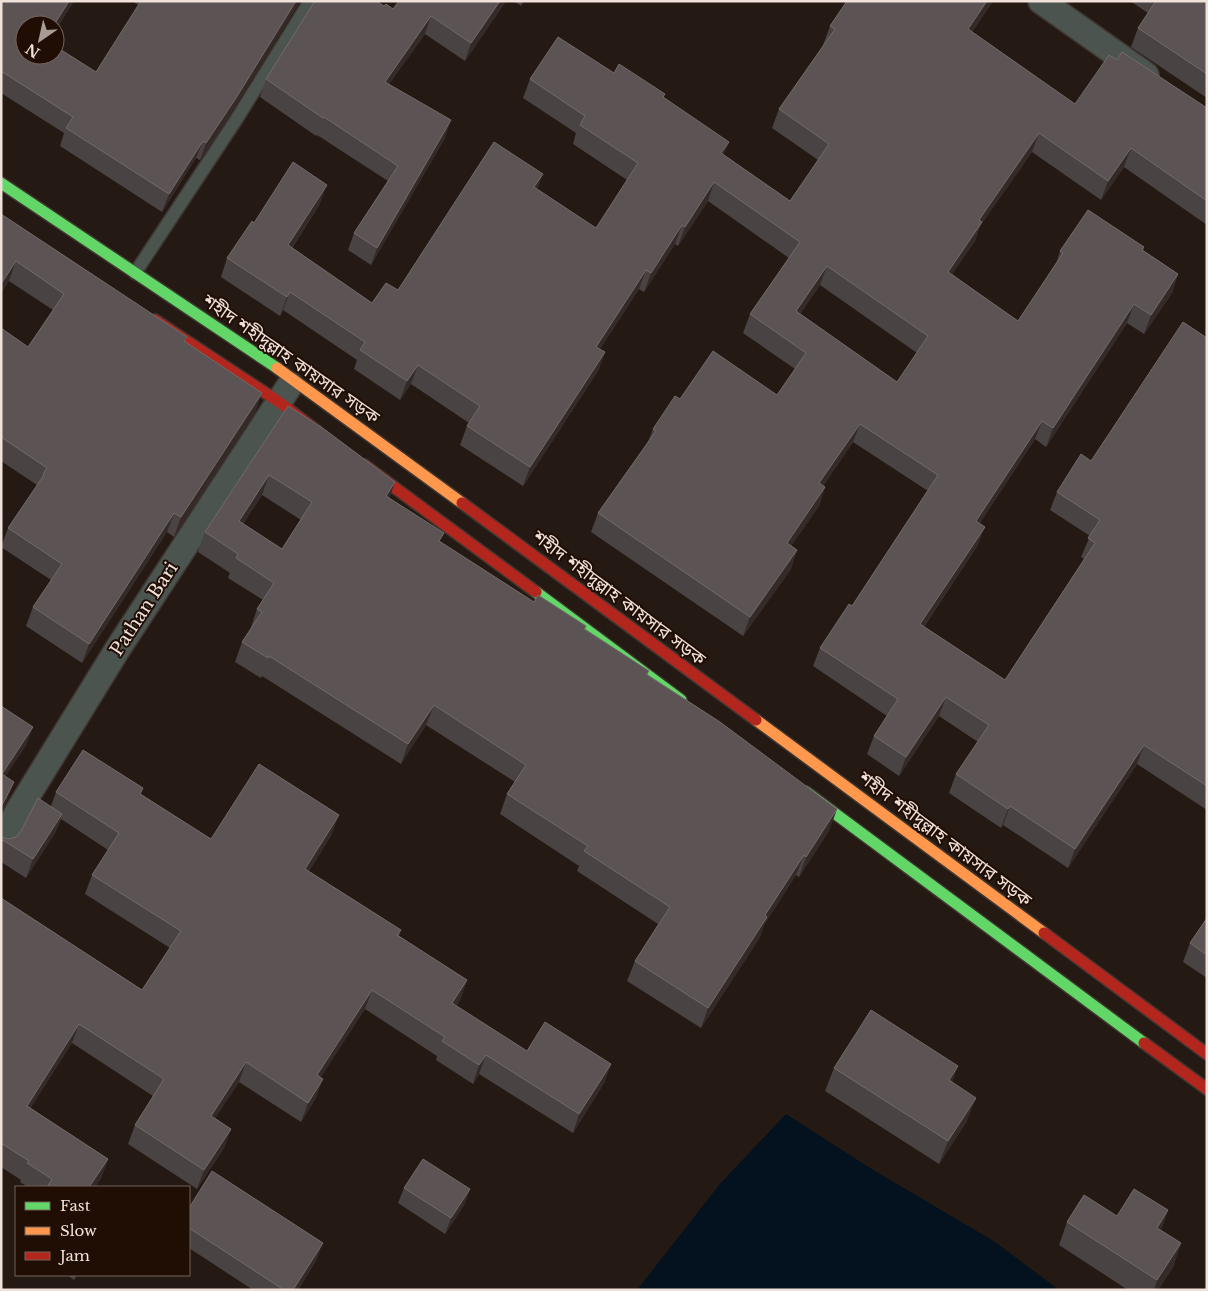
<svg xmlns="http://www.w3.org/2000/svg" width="1208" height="1291" font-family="'Libre Baskerville','Noto Sans Bengali',serif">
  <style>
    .water { fill: #03121e }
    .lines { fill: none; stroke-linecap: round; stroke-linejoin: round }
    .lane-casing { stroke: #3f3631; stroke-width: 15 }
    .street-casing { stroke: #3f3631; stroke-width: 28 }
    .fast-casing { stroke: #3f3631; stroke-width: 14 }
    .slow-casing { stroke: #3f3631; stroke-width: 14 }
    .jam-casing { stroke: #3f3631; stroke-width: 14 }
    .lane { stroke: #4c5450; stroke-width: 12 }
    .street { stroke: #4c5450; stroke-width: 25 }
    .fast { stroke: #63d668; stroke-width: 11 }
    .slow { stroke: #ff974d; stroke-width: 11 }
    .jam { stroke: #b3261e; stroke-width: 11 }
    .wall { fill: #4a4343; fill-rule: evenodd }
    .shaded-wall { fill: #342b29 }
    .building { fill: #5c5454; stroke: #736a69; fill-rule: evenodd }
    .labels { text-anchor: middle; stroke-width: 4; stroke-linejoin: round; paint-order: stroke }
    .street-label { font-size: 18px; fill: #f0e2db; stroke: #200e05 }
  </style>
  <rect width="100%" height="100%" fill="#241913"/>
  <!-- water -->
  <path class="water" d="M786,1114l84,54 125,74 64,48h-422l83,-106z"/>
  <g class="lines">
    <defs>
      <path id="lane" d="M135,273l101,-153 74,-119"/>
      <g id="street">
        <path d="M1041,1l105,74"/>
        <path d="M1,844l17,-33 99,-161 173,-265"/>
      </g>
      <g id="fast">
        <path d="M1,183l276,185"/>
        <path d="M536,592l145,108"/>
        <path d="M806,792l338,251"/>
      </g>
      <g id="slow">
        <path d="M277,368l185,135"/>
        <path d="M756,720l288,213"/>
      </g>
      <g id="jam">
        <path d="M155,320l124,82 38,29"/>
        <path d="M364,465l172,127"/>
        <path d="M462,503l294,217"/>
        <path d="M1044,933l163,121"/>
        <path d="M1144,1043l63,46"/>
      </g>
    </defs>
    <!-- lane casing -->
    <use href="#lane" class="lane-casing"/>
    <!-- street casing -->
    <use href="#street" class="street-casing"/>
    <!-- fast casing -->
    <use href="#fast" class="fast-casing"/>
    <!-- slow casing -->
    <use href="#slow" class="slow-casing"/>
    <!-- jam casing -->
    <use href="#jam" class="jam-casing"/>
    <!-- lane -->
    <use href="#lane" class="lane"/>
    <!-- street -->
    <use href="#street" class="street"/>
    <!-- fast -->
    <use href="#fast" class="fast"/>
    <!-- slow -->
    <use href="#slow" class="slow"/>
    <!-- jam -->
    <use href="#jam" class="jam"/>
  </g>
  <!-- wall -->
  <g class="wall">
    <path d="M1,1h73l-19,30v-6l-30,30 71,17 42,-67 -6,-4h168l-71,115 -29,44 -4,-2 -34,54 -102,-66 4,-13 -63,-40z"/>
    <path d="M506,1l-41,60 -40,-27 -36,50 56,54 -74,127 -23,-15 6,-17 34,-52 -71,-46 -1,1 -56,-39 6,-18 118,-73 9,3z"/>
    <path d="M514,1h10l-3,5z"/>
    <path d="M847,1h146l-21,31 103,72 42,-44 90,48v117l-83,-58 -23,33 -69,-48 -52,74 -5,15 -23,33 66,47 38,-57 4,-13 84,-4 -1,3 35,24 -6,19 -28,41 -17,-11 -81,124 -11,-8 -55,84 -2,22 -54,82 81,53 79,-121 -3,-2 9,-21 -40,-26 7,-18 34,-31 116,-123v472l-70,-46 -69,104 -65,-43 -2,3 -52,-35 7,-19 22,-32 -39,-26 -40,60 -32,-22 7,-18 13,-20 -74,-50 7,-18 32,-42 76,-115 -75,-49 -30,44 2,1 -6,19 -28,40 6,4 -6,19 -48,67 -152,-104 7,-19 50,-71 5,-13 27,-30 97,-4 18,-26 -52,-36 7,-19 39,-56 -81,-57 -30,45 -3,-2 -31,48 -5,-3 -39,60 5,3 -7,19 -75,115 -63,-41 7,-19 2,-3 -58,-39 -11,16 -46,-31 3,-9 -74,-50 -3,6 -59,-39 6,-19 27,-35 66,-19 -28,44 80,55 26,-13 139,-100 59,38 31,-48 -54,-36 3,-11 -53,-35 7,-19 84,-6 49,24 61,58 66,46 28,-41 -46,-32 7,-19 45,-64h-1l7,-19zM820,285l97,68 -20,29 -97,-68z"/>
    <path d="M1130,1h77v97l-76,-51 7,-19 10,-15z"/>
    <path d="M1,214l186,123 -2,5 77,51 -7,19 -81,125 -7,-5 -85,131 -56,-37 7,-19 18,-27 -50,-33 7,-19 29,-43 -36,-24v-133l27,19 25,-37 -44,-29 -8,12z"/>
    <path d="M288,406l102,92 51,44 93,60 52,24 -1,3 64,42 -2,4 183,154 -31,48 -3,-2 -32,50 -4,12 -59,91 -74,-47 8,-20 23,-37 -81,-53 2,-5 -79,-52 7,-20 8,-12 -89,-57 -25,39 -139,-88 -1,2 -26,-16 7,-20 8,-12 7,-21 6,-9 -35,-22 2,-5 -32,-21 7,-20zM262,495l39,25 -19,29 -39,-25z"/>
    <path d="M56,792l85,2 70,45 121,-5 -23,37 92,59 -2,6 68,44 -7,20 -4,6 71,45 84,13 -7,19 -31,50 -94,-59 -6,10 -37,-24 1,-4 -72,-47 -45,69 -4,20 -15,24 -62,-40 -24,36 16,11 -7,19 -27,41 -69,-45 7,-19 18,-29 -81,-53 -42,65 78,51 -7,19 -6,9h-67l-8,-5 1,-2 -20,-13v-269l141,92 28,-42 -85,-54 7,-19 16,-25 -47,-31 -6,14 -29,45 -25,-16v-25l7,2 8,-2 35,-31z"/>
    <path d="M1207,918v60l-24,-16 7,-19z"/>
    <path d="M958,1066l-6,16 15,39 -28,43 -114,-73 9,-23z"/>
    <path d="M404,1188l66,1 -6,16 -19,29 -47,-31z"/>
    <path d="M189,1208l128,51 -19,31h-45l-64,-42z"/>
    <path d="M1168,1210l-7,20 20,13 -8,24 -15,23h-30l-69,-45 8,-23 50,-6z"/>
    <path d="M67,1275h10l-3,5z"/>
  </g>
  <!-- shaded-wall -->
  <g class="shaded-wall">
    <path d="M69,1h5l-19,30v-6h-1z"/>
    <path d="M296,1h4l-71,115 -29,44 6,-17z"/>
    <path d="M500,1h6l-41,60 6,-18z"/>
    <path d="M987,1h6l-32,47 7,-19z"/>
    <path d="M431,16l-6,18 -47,65 7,-17z"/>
    <path d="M451,120l-6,18 -74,127 6,-17z"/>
    <path d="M1039,133l-7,19 -52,74 -5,15 -34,49 7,-18 31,-52z"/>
    <path d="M203,141l-7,17 -34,54 7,-18z"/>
    <path d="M729,142l-7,19 -1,-8z"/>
    <path d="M1131,148l-7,19 -23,33 7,-19z"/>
    <path d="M543,174l-7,19 -2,-6z"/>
    <path d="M714,182l-6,19 -30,45 7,-19z"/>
    <path d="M327,185l-7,19 -39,60 7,-19z"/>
    <path d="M682,225l-7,19 -31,48 7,-19z"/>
    <path d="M16,261l-7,20 -8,12v-9z"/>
    <path d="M827,266l-7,19 -31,45 7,-19z"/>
    <path d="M646,270l-7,19 -50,77 7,-19z"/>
    <path d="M1178,274l-6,19 -28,41 7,-19z"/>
    <path d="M290,292l-7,18 -3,6 7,-19z"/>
    <path d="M1134,304l-7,19 -81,124 7,-19z"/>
    <path d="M605,352l-7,19 -75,115 7,-19z"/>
    <path d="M418,365l-7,19 -11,16 7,-19z"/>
    <path d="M262,393l-7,19 -81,125 7,-20z"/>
    <path d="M1042,421l-7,18 -66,101 7,-19z"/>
    <path d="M860,424l-7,18 -41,60 7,-19z"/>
    <path d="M269,475l-7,20 -31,47 8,-21z"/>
    <path d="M395,482l-7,20 -2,-6z"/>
    <path d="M825,487l-6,19 -39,56 7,-19z"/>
    <path d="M174,513l-7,19 -85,131 7,-19z"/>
    <path d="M985,527l-7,18 -65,98 7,-19z"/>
    <path d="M797,550l-6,19 -48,67 7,-19z"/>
    <path d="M946,697l-7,19 -40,60 7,-19z"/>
    <path d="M434,705l-8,20 -25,39 7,-20z"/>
    <path d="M33,727l-7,19 -25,37 1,-9z"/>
    <path d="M1144,745l-7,19 -69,104 7,-19z"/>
    <path d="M14,782l-7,19 -6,12v-6z"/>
    <path d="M1010,806l-7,19 -2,3 7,-19z"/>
    <path d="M837,809l-7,20 -31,48 7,-20z"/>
    <path d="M62,814l-7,19 -29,45 7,-19z"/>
    <path d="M339,815l-7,19 -34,54 7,-19z"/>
    <path d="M804,855l-8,20 -32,50 -4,12 -59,91 7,-20 57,-93z"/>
    <path d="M467,980l-7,20 -14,22 6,-19z"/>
    <path d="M372,990l-7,19 -55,85 7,-19z"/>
    <path d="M79,1024l-7,19 -52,82 7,-19z"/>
    <path d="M486,1055l-7,19 -6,10 6,-19z"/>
    <path d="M246,1062l-7,20 -35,53 7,-19z"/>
    <path d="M611,1064l-7,19 -31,50 6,-19z"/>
    <path d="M958,1066l-9,23v-9z"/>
    <path d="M323,1079l-7,19 -15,24 7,-19z"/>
    <path d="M976,1098l-9,23 -28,43 9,-23z"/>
    <path d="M231,1129l-7,19 -27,41 7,-19z"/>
    <path d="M108,1159l-7,19 -6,9h-6z"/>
    <path d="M470,1189l-6,16 -19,29 6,-16z"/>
    <path d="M1168,1210l-8,23 -3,-5z"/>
    <path d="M323,1243l-6,16 -19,31h-5z"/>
    <path d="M1181,1243l-8,24 -15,23h-4l3,-10z"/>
  </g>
  <!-- building -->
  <g class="building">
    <path d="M1,1h68l-15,24h-29v30h30v-9l41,26 45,-71h155l-60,97 -30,45 -3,-2 -34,53 -103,-66 7,-11 -72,-46z"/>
    <path d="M315,1h61l8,5 2,-2 7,5 6,-8h101l-29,42 -40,-27 -46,66 66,38 -74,128 -23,-15 44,-67 -74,-49 -1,1 -57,-39z"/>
    <path d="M847,1h140l-19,28 107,75 34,-49 8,5 5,-8 85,56v93l-76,-53 -23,33 -69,-48 -60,87 3,2 -34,50 70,49 45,-68 -3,-2 28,-41 56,37 -2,3 36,24 -27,41 -17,-11 -81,124 -11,-7 -66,100 9,6 -65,97 85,56 90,-137 -7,-5 12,-18 -43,-28 24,-38 10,7 92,-139 24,16v448l-63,-41 -69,104 -65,-43 -2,3 -52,-35 33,-49 -43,-28 -40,60 -32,-21 24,-37 -78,-51 29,-44 3,2 86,-131 -78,-51 -41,59 6,4 -38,56 10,7 -47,67 -152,-104 58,-82 -3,-2 22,-33 5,3 33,-48 64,44 29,-42 -56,-39 50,-72 -86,-60 -29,45 -3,-2 -31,48 -5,-3 -50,77 9,5 -75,115 -63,-41 13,-20 -62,-41 -11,16 -47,-31 5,-8 -75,-50 -3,5 -60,-39 25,-37 2,2 39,-61 34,23 -39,60 84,58 14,-20 12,7 96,-148 49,32 -9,13 62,41 42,-65 -58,-38 5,-9 -55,-37 28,-42 56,36 5,-9 46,30 -2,3 66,45 -8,11 69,48 39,-57 -50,-35 56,-80 -5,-3zM827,266l101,70 -31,46 -101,-71z"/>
    <path d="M1156,1h51v73l-69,-46z"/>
    <path d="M1,214l186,123 -3,4 78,52 -81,124 -7,-4 -85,131 -56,-37 29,-43 -54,-36 36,-53 -1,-1 4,-6 -46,-31v-109l27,19 36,-53 -48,-33 -15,23z"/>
    <path d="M288,406l36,23 71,53 -9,14 58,37 -5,8 95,61 4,-7 48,31 -2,3 65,42 -3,3 74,48 117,87 -31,48 -2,-2 -39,60 2,2 -59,91 -73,-47 35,-54 -86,-56 4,-5 -81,-52 19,-29 -92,-60 -26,39 -139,-88 -1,2 -26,-16 20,-30 -5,-3 17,-26 -38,-25 2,-4 -33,-22zM269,475l43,27 -30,47 -43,-28z"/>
    <path d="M1,706l32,21 -31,47 12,8 -13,25z"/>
    <path d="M83,750l60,38 -3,6 71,45 48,-75 80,51 -34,54 96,61 -4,5 70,45 -15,23 75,48 18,-29 66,42 -32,50 -93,-59 -7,10 -37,-24 3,-4 -73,-47 -55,85 6,4 -15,24 -62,-41 -35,54 20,13 -27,41 -69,-45 29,-46 -85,-55 -52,82 81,53 -19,28h-42l5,-8 -25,-16 2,-2 -28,-18v-245l141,92 39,-59 -89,-56 27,-42 -63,-41z"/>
    <path d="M38,798l24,16 -29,45 -32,-20v-2l7,2 8,-2 5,-6z"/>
    <path d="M1207,918v37l-17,-12z"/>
    <path d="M871,1010l87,56 -9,14 27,18 -28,43 -114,-73z"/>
    <path d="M423,1159l47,30 -19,29 -47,-30z"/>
    <path d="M212,1171l111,72 -30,47h-9l-95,-62v-20z"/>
    <path d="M1134,1189l34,21 -11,18 24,15 -24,37 -90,-58 17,-27 33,21z"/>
  </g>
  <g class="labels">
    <!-- street labels -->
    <g class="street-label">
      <text transform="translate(291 359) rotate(35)" y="6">শহীদ শহীদুল্লাহ কায়সার সড়ক</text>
      <text transform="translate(619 598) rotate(37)" y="6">শহীদ শহীদুল্লাহ কায়সার সড়ক</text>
      <text transform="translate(144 609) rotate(-57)" y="6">Pathan Bari</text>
      <text transform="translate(945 839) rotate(37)" y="6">শহীদ শহীদুল্লাহ কায়সার সড়ক</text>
    </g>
  </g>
  <!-- border -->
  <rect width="1208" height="1291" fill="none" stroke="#f0e2db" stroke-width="5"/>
  <!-- legend -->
  <rect x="15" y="1186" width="175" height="90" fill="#200e05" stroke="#73635b"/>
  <rect x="25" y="1202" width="25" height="8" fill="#63d668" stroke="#73635b"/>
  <text x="60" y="1211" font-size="15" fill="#f0e2db">Fast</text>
  <rect x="25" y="1227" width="25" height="8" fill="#ff974d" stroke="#73635b"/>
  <text x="60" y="1236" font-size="15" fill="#f0e2db">Slow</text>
  <rect x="25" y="1252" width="25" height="8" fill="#b3261e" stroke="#73635b"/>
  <text x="60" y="1261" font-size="15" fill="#f0e2db">Jam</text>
  <!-- north arrow -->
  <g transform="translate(40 40) rotate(214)"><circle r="24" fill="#200e05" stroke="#73635b"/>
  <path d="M0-4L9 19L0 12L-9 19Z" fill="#a99c95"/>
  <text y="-8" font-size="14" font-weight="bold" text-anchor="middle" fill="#f0e2db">N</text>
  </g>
</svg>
